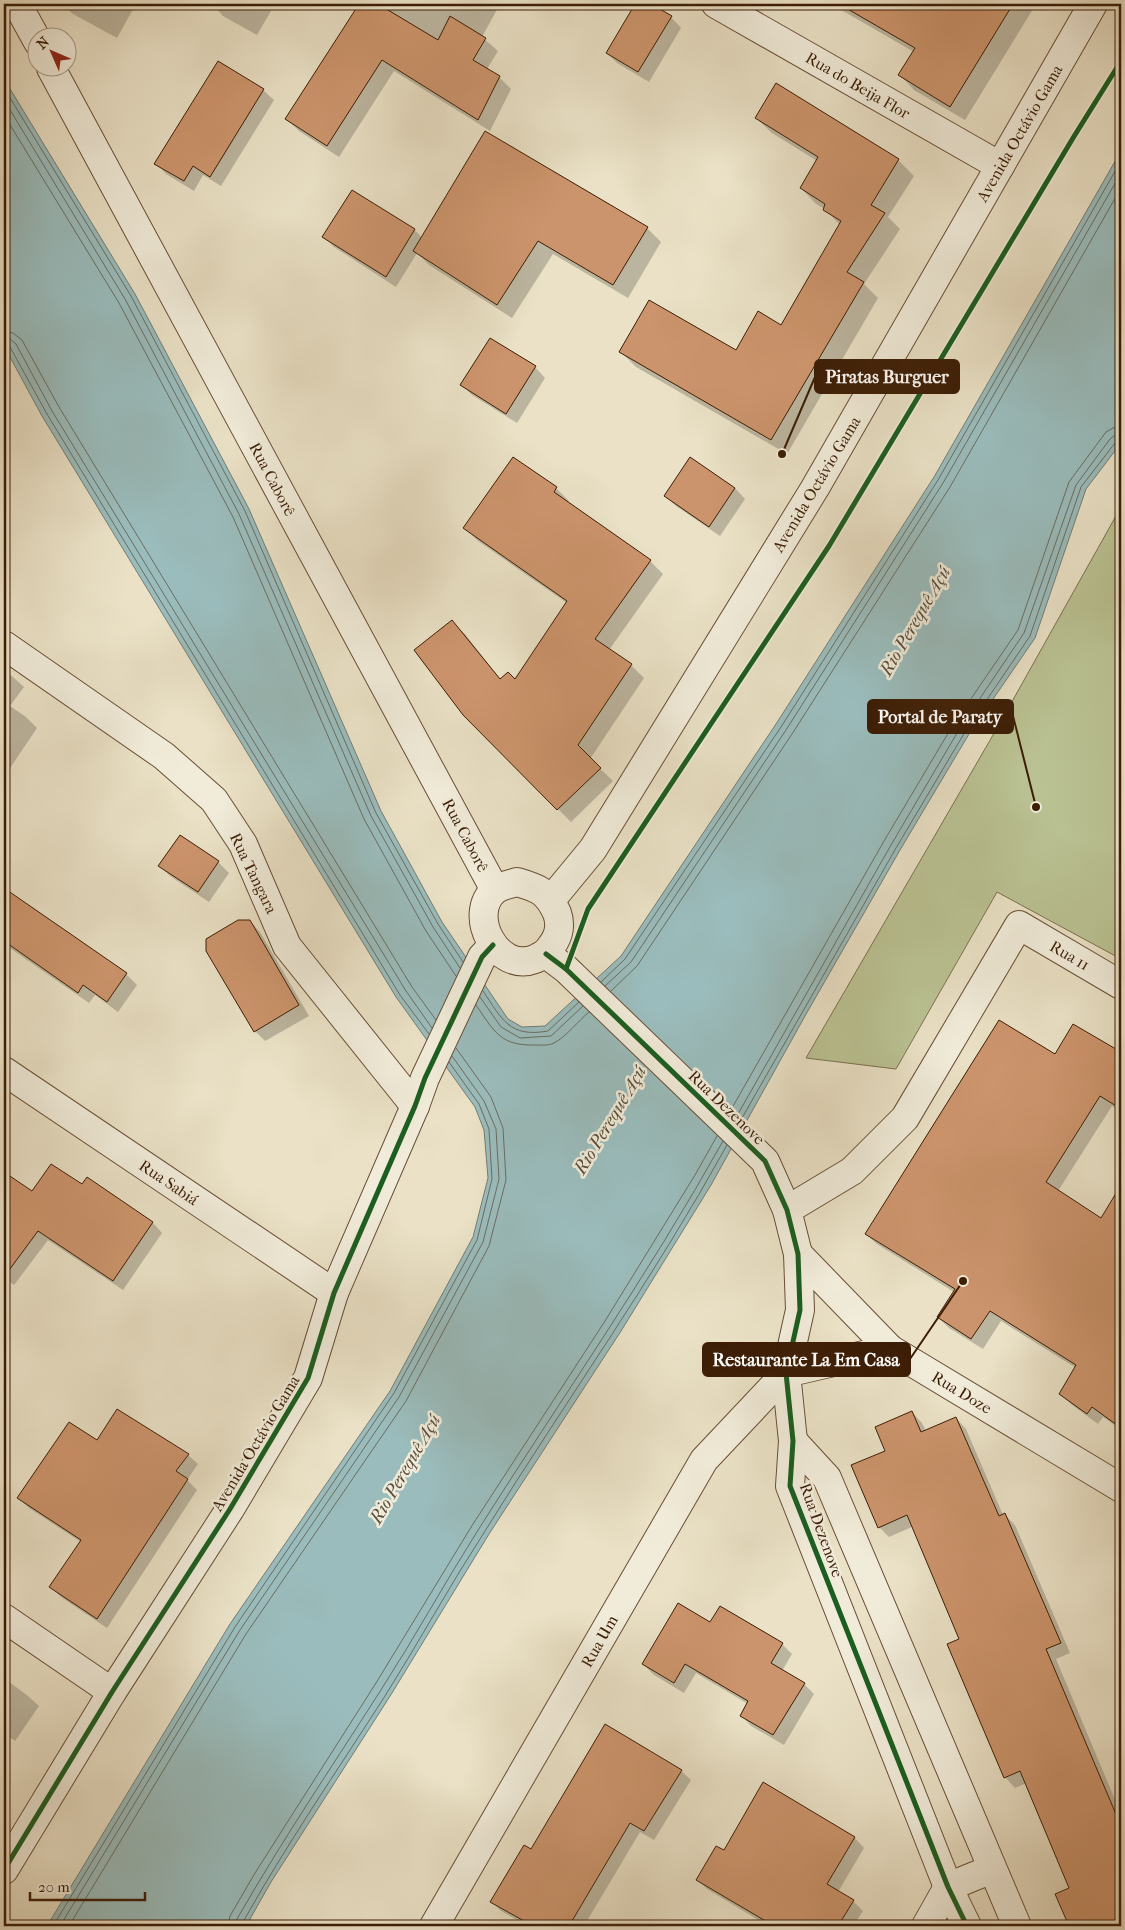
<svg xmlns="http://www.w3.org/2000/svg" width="1125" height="1930" font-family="'IM FELL French Canon',serif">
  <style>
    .green { fill: #bac293; stroke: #7b704c }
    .water { fill: #9abcbc; stroke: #747c73 }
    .shadow { fill: #0003 }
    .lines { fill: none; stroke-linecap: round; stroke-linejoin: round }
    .shore { stroke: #6b6c60; stroke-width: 1 }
    .building { fill: #cc946c; stroke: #3c1d05 }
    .minor-casing { stroke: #684e35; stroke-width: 30 }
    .minor { stroke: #f1ecda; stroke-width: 28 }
    .cycleway-casing { stroke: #f1ecda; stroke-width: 8 }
    .cycleway { stroke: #1b5e20; stroke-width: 5 }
    .labels { text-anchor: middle; stroke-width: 5; stroke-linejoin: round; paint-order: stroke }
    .street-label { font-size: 16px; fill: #3c1d05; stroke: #f1ecda }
    .water-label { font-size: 18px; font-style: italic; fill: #584d3c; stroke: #f1ecda }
    .leader { fill: none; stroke: #3c1d05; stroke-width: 2 }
    .callout-dot { fill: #3c1d05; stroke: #f1ecda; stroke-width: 2 }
    .callout { fill: #3c1d05; stroke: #3c1d05; stroke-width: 2 }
    .callout-label { font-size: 18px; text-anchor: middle; font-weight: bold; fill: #fff }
  </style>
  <rect width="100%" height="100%" fill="#eae1c6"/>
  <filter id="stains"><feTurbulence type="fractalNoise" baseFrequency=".004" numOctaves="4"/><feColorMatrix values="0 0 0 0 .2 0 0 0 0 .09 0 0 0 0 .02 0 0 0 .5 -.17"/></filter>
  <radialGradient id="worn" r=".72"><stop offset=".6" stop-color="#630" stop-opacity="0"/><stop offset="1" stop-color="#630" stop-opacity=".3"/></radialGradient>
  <!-- green -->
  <path class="green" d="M1121,507v452l-124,-67 -101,177 -90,-11 194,-335z"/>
  <!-- water -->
  <path class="water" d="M4,79l131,215 114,215 132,302 61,111 66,97 14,8 23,-1 76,-70 155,-232 158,-247 187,-326v292l-35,46 -51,149 -66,96 -69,116 -95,166 -94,169 -90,146 -132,203 -97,159 -121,189 -25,44h-199l183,-302 160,-233 83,-154 15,-59 -4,-48 -9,-23 -79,-110 -354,-581 -38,-70z"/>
  <!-- shadow -->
  <g class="shadow">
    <path d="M62,4h74l-19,34 -44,-24z"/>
    <path d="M212,4h63l-18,31 -34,-19z"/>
    <path d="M360,4h140l-18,33 16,14 -11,18 12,8 12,12 -21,42 -96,-60 -55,86 -40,-26 -12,-12z"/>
    <path d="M636,4h13l22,13 10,11 -32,54 -32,-19 -10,-10z"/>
    <path d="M831,4h83l22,12 8,-12h92l-71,116 -51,-30 -14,-15 14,-23z"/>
    <path d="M776,85l122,75 16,16 -26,41 12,12 -36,55 14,14 -91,156 -151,-87 -15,-15 116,-1 44,-24 59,-102 -15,-16 -9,-5 -15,-16 16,-27 -45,-28 -16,-15z"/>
    <path d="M263,90l11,10 -53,86 -18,-11 -9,16 -28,-17 -10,-11z"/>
    <path d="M353,191l62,39 7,8 225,-10 14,14 -33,56 -75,-44 -41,64 -83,-53 -12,-12 -21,34 -62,-40 -10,-10z"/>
    <path d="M535,367l10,11 -28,45 -45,-28 -10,-10z"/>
    <path d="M556,488l13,13 -2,2 83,58 13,13 -54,76 22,15 13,13 -54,81 23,22 -42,41 -107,-108 -12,-92 13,12 36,46 14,1 52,-78 -89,-62 -13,-13z"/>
    <path d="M735,488l10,11 -25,37 -44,-30 -11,-10z"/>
    <path d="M4,669l20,18 -14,19 16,11 11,11 -33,49z"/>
    <path d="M181,837l37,25 11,11 -20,29 -39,-26 -10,-10z"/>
    <path d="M4,889l122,85 11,11 -19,27 -23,-17 -6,8 -85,-59z"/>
    <path d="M250,921l10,11 49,84 -44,25 -10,-10z"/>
    <path d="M1074,1026l47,28v58l-9,-6 -54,85 44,28 19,-31v242l-18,-13 -5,7 -26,-19 -11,-11 15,-26 -75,-47 -18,28 -34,-21 -11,-11 16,-25 -77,-48 -11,-10 190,-178z"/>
    <path d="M4,1174l29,19 49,-7 5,-7 66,44 9,10 -39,57 -75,-50 -34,45 -10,-7z"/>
    <path d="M912,1412l10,11 4,8 30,-13 10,11 37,86h2l10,10 55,128 -14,6 65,155v112h-51l-13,-32 14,-5 -44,-106 -12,5 -10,-11 -44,-138 -47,-113 -25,11 -10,-10 8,-76z"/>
    <path d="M98,1442l90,13 10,9 -11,16 10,10 -90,138 -46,-31 -10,-10 30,-45 -52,-34 -10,-10z"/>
    <path d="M4,1467l6,6 -6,8z"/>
    <path d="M710,1624l72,20 10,10 -10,17 22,13 10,10 -30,51 -33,-19 -10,-11 7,-11 -52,-31 -12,20 -30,-18 -11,-11z"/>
    <path d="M4,1678l24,18 11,10 -24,35 -11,-8z"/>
    <path d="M681,1771l10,9 -37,60 -14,-8 -56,94h-71l4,-6 -16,-9 -9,-9 39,-51z"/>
    <path d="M764,1784l91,54 9,10 -26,44 15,9 10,10 -10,15h-90l2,-2 -58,-35 -9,-9 26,-28z"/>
  </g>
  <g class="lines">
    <!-- shore -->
    <g class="shore">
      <path d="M4,88l127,208 114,215 131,302 62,111 25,38"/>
      <path d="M4,100l121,199 114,215 132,302 62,111 27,41"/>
      <path d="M4,115l115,188 114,214 131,302 62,112 30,45"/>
      <path d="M4,331l9,2 9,7 37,67 353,580 24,33"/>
      <path d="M4,338l6,1 6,5 36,67 354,580 26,37"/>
      <path d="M4,345l6,2 37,67 353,581 29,39"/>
      <path d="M601,982l24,-23 156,-232 157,-247 183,-319"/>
      <path d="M605,986l26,-24 155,-232 157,-247 178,-310"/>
      <path d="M483,991c19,28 26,47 65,40l31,-29"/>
      <path d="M611,991l26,-25 155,-232 158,-247 171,-299"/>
      <path d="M480,997l21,30 19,11 31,-2 32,-30"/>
      <path d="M476,1005c18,26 24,41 59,40 7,0 13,1 19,-2 13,-7 24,-22 35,-31"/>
      <path d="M732,1108l152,-267 69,-116 65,-95 51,-148 37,-50 7,-4 8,-1"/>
      <path d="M738,1114l153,-269 69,-117 64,-95 52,-148 34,-46 5,-4 6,-1"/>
      <path d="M742,1118l154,-270 69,-116 65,-96 51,-149 34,-44 6,-2"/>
      <path d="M53,1926l182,-299 159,-234 83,-153 15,-61 -3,-50 -10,-25 -30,-42"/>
      <path d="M60,1926l180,-296 159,-233 84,-155 16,-63 -3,-50 -12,-28 -32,-45"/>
      <path d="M69,1926l177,-292 160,-233 83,-155 17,-66 -3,-52 -12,-31 -35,-49"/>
      <path d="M228,1926l2,-10 25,-43 121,-190 97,-159 132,-203 90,-146 22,-39"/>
      <path d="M236,1926l1,-7c44,-77 94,-151 142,-226 35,-54 66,-111 101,-166 81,-128 169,-253 243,-386"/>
      <path d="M242,1926l1,-4c43,-77 94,-151 142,-226 34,-54 65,-111 100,-165 80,-129 169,-253 242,-386"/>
    </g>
  </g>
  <!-- building -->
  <g class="building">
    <path d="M359,4h19l60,36 12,-24 36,22 -13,22 27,16 -22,44 -96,-60 -55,86 -42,-27z"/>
    <path d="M635,4h16l21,12 -34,56 -32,-19z"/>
    <path d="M839,4h174l-63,103 -52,-32 17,-27z"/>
    <path d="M218,61l46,28 -54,88 -17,-11 -9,15 -30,-17z"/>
    <path d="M776,83l123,76 -28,46 14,8 -38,59 17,10 -93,158 -152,-88 30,-52 87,50 22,-39 23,14 60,-104 -18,-11 2,-6 -25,-16 18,-31 -63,-39z"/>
    <path d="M485,131l163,96 -35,58 -75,-44 -41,64 -84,-54z"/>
    <path d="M352,190l63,39 -29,48 -64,-40z"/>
    <path d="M490,338l46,28 -30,48 -46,-29z"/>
    <path d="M513,457l44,30 -3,5 97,68 -56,79 37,25 -54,81 23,23 -44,42 -94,-95 -49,-65 38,-30 48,59 8,-7 7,7 52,-78 -104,-73z"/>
    <path d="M690,457l45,31 -26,39 -45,-31z"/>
    <path d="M180,835l39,26 -21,31 -40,-26z"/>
    <path d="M4,888l123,85 -20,29 -24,-17 -5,8 -74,-52z"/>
    <path d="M238,920h12l49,85 -45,27 -48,-81v-12z"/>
    <path d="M999,1020l56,34 18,-30 48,28v57l-21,-13 -54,86 55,36 20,-33v243l-29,-21 -5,7 -28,-20 17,-29 -86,-54 -19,28 -34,-22 18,-28 -90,-55z"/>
    <path d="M51,1164l31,20 5,-7 66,45 -40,59 -75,-50 -34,46v-105l28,19z"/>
    <path d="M117,1409l72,45 -13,17 12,8 -91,140 -48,-32 32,-47 -64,-42 52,-76 28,18z"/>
    <path d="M912,1411l9,21 35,-15 43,99 6,-3 56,130 -15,6 75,177v100h-52l-14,-32 14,-6 -49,-117 -16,7 -57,-134 12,-5 -52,-124 -29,13 -27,-63 34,-14 -10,-24z"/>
    <path d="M678,1603l32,19 10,-16 63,37 -12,20 34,20 -32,52 -33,-19 8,-15 -63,-37 -11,19 -32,-19z"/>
    <path d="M605,1724l77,46 -38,61 -14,-8 -61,103h-36l-43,-24 34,-57 7,4z"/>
    <path d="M763,1782l92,55 -28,47 27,16 -16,26h-64l-78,-46 20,-34 8,4z"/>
  </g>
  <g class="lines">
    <defs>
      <g id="minor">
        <path d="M17,4l21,38"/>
        <path d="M716,4l284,162"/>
        <path d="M51,68l444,822"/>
        <path d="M4,645l160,111 50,44 29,44 44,102 128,160"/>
        <path d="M517,882c21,6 30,9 40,31 4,11 2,23 -5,32 -5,8 -9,10 -17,14 -38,15 -69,-45 -40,-69 5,-4 15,-6 22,-8z"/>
        <path d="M551,900l42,-51 222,-361 278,-484"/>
        <path d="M546,954l20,15 199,192 22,49 11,44 2,56 -14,63 7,68 -3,45 158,401 19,39"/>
        <path d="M4,1071l330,222"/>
        <path d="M787,1210l65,-39 53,-53 114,-193 102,60"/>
        <path d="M798,1254l92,95 231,139"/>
        <path d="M793,1441l34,37 190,448"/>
        <path d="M4,1618l108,74"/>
        <path d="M4,1870l108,-178 118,-183 78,-131 26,-85 81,-187 10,-28 57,-121 11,-12"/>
        <path d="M434,1926l270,-466 82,-87 104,-24"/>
        <path d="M926,1926l22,-39 44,-18"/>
      </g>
    </defs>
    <!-- minor casing -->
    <use href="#minor" class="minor-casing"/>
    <!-- minor -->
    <use href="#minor" class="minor"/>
    <defs>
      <g id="cycleway">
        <path d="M546,954l20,15 199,192 22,49 11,44 2,56 -14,63 7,68 -3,45 158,401 19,39"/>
        <path d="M566,969l22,-60 241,-363 244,-408 48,-77"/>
        <path d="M4,1870l108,-178 118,-183 78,-131 26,-85 81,-187 10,-28 57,-121 11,-12"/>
      </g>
    </defs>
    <!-- cycleway casing -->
    <use href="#cycleway" class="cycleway-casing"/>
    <!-- cycleway -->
    <use href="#cycleway" class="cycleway"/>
  </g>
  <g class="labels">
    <!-- street labels -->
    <g class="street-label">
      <text transform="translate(858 85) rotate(30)" y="6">Rua do Beija Flor</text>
      <text transform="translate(1019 133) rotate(-60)" y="6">Avenida Octávio Gama</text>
      <text transform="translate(273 479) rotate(62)" y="6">Rua Caborê</text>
      <text transform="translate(816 484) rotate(-59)" y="6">Avenida Octávio Gama</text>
      <text transform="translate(466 835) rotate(62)" y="6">Rua Caborê</text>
      <text transform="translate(254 873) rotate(64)" y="6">Rua Tangara</text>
      <text transform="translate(1070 955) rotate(30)" y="6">Rua 11</text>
      <text transform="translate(727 1107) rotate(44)" y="6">Rua Dezenove</text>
      <text transform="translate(169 1182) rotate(34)" y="6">Rua Sabiá</text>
      <text transform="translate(962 1392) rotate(31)" y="6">Rua Doze</text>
      <text transform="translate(255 1443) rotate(-59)" y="6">Avenida Octávio Gama</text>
      <text transform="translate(822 1530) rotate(70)" y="6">Rua Dezenove</text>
      <text transform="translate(599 1641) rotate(-60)" y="6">Rua Um</text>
    </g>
    <!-- water labels -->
    <g class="water-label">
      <text transform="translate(915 621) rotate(-60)" y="6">Rio Perequê Açú</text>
      <text transform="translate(610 1120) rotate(-59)" y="6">Rio Perequê Açú</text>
      <text transform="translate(405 1469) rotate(-60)" y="6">Rio Perequê Açú</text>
    </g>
  </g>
  <!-- callouts -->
  <path class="leader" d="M782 454L815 377M1036 807L1013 716M963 1281L910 1359"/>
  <g class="callout-dot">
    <circle cx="782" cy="454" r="5"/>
    <circle cx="1036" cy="807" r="5"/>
    <circle cx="963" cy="1281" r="5"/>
  </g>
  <g class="callout">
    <rect x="815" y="360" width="144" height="33" rx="5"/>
    <rect x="868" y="700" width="145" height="33" rx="5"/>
    <rect x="703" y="1343" width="207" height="33" rx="5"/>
  </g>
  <g class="callout-label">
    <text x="887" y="383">Piratas Burguer</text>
    <text x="940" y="723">Portal de Paraty</text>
    <text x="806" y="1366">Restaurante La Em Casa</text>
  </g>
  <!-- margin -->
  <rect width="1125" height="1930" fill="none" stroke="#eae1c6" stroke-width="20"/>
  <rect x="5" y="5" width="1115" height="1920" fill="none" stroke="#3c1d05" stroke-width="2.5"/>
  <rect x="10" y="10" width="1105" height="1910" fill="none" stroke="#3c1d05"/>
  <!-- north arrow -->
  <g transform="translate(52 52) rotate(315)"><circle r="24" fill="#f1ecda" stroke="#a99985"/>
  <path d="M0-4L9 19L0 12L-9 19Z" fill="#8f2418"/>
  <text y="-8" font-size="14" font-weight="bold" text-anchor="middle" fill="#3c1d05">N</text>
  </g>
  <!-- scale -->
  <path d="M30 1892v8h115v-8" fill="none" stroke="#3c1d05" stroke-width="2.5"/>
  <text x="38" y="1892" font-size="15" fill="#3c1d05" stroke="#f1ecda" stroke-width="4" paint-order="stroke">20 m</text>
  <rect width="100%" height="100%" filter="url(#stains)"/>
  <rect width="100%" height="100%" fill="url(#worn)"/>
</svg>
